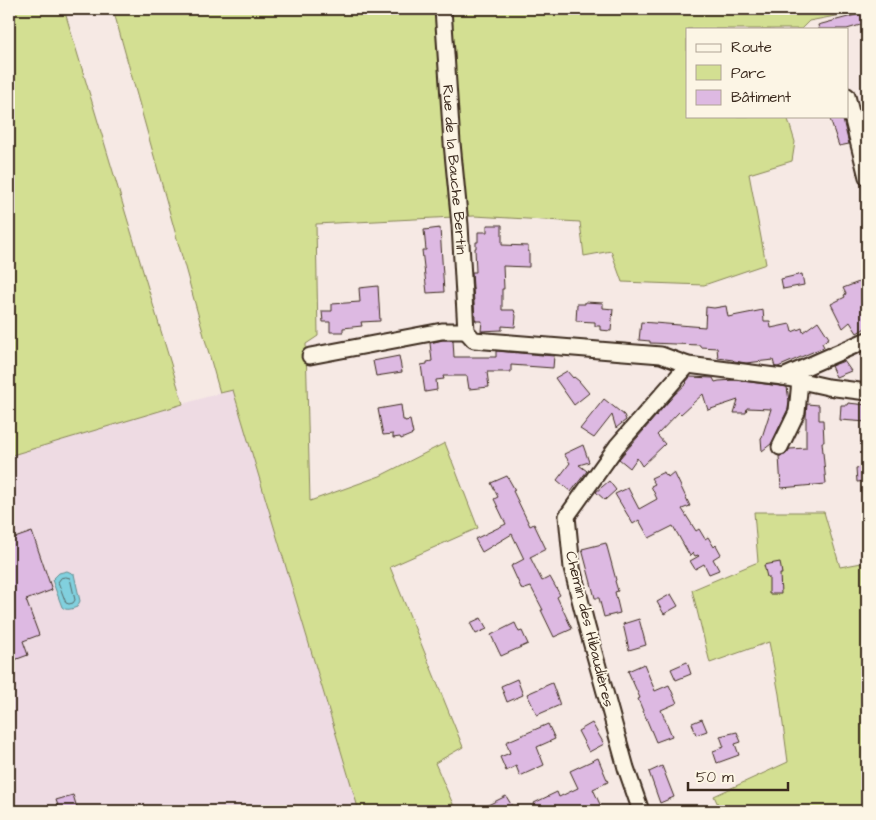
<svg xmlns="http://www.w3.org/2000/svg" width="876" height="820" font-family="'Architects Daughter',sans-serif">
  <style>
    .built { fill: #eedbe3 }
    .green { fill: #d3df92; stroke: #878458 }
    .water { fill: #81d0de; stroke: #658e91 }
    .lines { fill: none; stroke-linecap: round; stroke-linejoin: round }
    .shore { stroke: #576c6b; stroke-width: 1 }
    .building { fill: #ddb9e2; stroke: #3b2a1e }
    .street-casing { stroke: #3b2a1e; stroke-width: 19 }
    .street { stroke: #fcf5e5; stroke-width: 15 }
    .labels { text-anchor: middle; stroke-width: 4; stroke-linejoin: round; paint-order: stroke }
    .street-label { font-size: 15px; fill: #3b2a1e; stroke: #fcf5e5 }
  </style>
  <rect width="100%" height="100%" fill="#f6e9e4"/>
  <filter id="ink" filterUnits="userSpaceOnUse"><feTurbulence type="fractalNoise" baseFrequency=".02" numOctaves="2"/><feDisplacementMap in="SourceGraphic" scale="10" xChannelSelector="R" yChannelSelector="G"/><feConvolveMatrix kernelMatrix="1 2 1 2 8 2 1 2 1" color-interpolation-filters="sRGB"/></filter>
  <g filter="url(#ink)">
    <!-- built -->
    <path class="built" d="M233,389l126,422h-350v-355z"/>
    <!-- green -->
    <g class="green">
      <path d="M9,9h55l119,395 -174,52z"/>
      <path d="M113,9h754v1l-58,11 -8,8h-114v87h100l8,26 -3,19 -43,13 17,90 -62,21 -82,-3 -11,-31 -27,5 -4,-34 -106,-6 -158,8 2,112 -12,8 4,157 70,-25 65,-33 33,85 -88,39 73,180 -28,16 21,48h-97l-126,-421 -13,3z"/>
      <path d="M754,512h70l16,55 27,-5v249h-146l-7,-15 74,-34 -9,-68 -10,-52 -59,21 -18,-73 66,-28z"/>
    </g>
    <!-- water -->
    <path class="water" d="M67,571l7,3 6,27 -3,6c-5,2 -11,4 -15,0l-10,-27 7,-7z"/>
    <g class="lines">
      <!-- shore -->
      <path class="shore" d="M66,577l4,1 5,22 -2,3 -4,1 -3,-1 -8,-21 3,-4z"/>
    </g>
    <!-- building -->
    <g class="building">
      <path d="M867,12v11l-20,6h-28l-1,-4z"/>
      <path d="M829,116h13l7,28 -10,2z"/>
      <path d="M487,225h15v20l26,1v5h1v16l-26,-1 1,23h-2v21h12l2,6 -1,11 -13,-1v4l-21,1 1,-10h-6l-1,-3 -3,-46h4l-1,-24h1v-6h2v-10h9z"/>
      <path d="M440,228l4,64 -17,1 -5,-43h4l-2,-20z"/>
      <path d="M802,274l2,11 -21,4 -2,-10z"/>
      <path d="M867,279v48l-10,6 -7,-11 -7,6 -12,-24 14,-7 -1,-2 2,-1 -3,-6z"/>
      <path d="M378,286l2,35 -19,1 1,4 -19,2v4h-13v-10h-7l-1,-11h10v-7l28,-2 -1,-14z"/>
      <path d="M585,302l18,1v5l10,1 -2,22 -11,-1v-4h-5v-4l-19,-1 1,-17h8z"/>
      <path d="M726,306l2,11 35,-7 1,11h6l1,7 19,-4 2,8 10,-4 1,4 15,-11 11,17 -7,5 2,4 -46,20h-3l-2,-7 -27,3 -12,-2 -1,-1 -15,-2 -1,-10 -17,-1v-2l-50,-2v-2l-11,-1 2,-18 64,5 1,-20 8,1z"/>
      <path d="M443,340h10l1,17h42v-6l58,5 -1,12 -42,-3v7h-24l2,15 -20,2 -2,-13h-24l1,3 -8,1 1,10 -12,2 -4,-27 6,-1v-2l5,-1 -2,-18z"/>
      <path d="M399,356l3,16 -26,4 -3,-15z"/>
      <path d="M844,361l7,10 -15,6 -5,-11z"/>
      <path d="M567,371l6,7 1,-1 5,4 10,12 -15,12 -19,-27z"/>
      <path d="M690,377l23,1 2,4 4,-1 16,-1 52,7 2,14 -1,8 -17,35 -9,7 -1,-13 1,-1 9,-28 -24,-1 -1,5h-12l4,-13 -30,10 -5,-16 -22,20 -2,-2 -22,23 8,9 -23,22 -5,-8 -7,10 -11,-9 55,-64 13,-12 -1,-1z"/>
      <path d="M604,399l20,16 2,5 -10,8 -4,-13 -18,23 -14,-9z"/>
      <path d="M848,403l19,2v17l-27,-2 1,-15h6z"/>
      <path d="M807,404l12,1v15h4l1,22h-2l4,42 -45,4 -2,-32 6,-1 5,-6 16,-1v-33z"/>
      <path d="M401,405l2,15h2v1l5,-1 3,14 -12,5 -1,-2 -7,1v-4l-10,1 -5,-26z"/>
      <path d="M583,445l6,17 -10,3 8,6 -16,21 -14,-12 13,-17 -6,-9z"/>
      <path d="M867,466v15l-10,1 -1,-14z"/>
      <path d="M664,472l2,4 1,-1 1,2 6,-5 16,34 -8,3 14,22 3,-2 6,10 3,-2 6,10 2,-2 5,9 -8,5 6,11 -10,4 -5,-10 -9,5 -5,-8 9,-5 -1,-1 -3,1 -2,-3 -3,3 -17,-30 -24,12 -10,-18 -6,4 -18,-30 13,-6 11,21 18,-10 -6,-13 4,-2 -4,-6z"/>
      <path d="M507,476l8,14 -2,1 17,35 4,-2 12,25 -16,8 12,24 8,-4 10,18 -3,2 15,32 -18,8 -13,-27h2l-12,-23 -9,3 -11,-24 13,-7 -12,-25 -30,18 -7,-13 31,-15 -12,-25 4,-2 -7,-14z"/>
      <path d="M609,481l7,9 -11,10 -9,-8z"/>
      <path d="M32,532l20,58 -26,10 13,35 -16,6 5,14 -19,7v-122z"/>
      <path d="M606,543l10,37 -1,1 3,10 -3,1 5,21 -16,4 -5,-19h-4l-13,-49z"/>
      <path d="M780,562l2,12h-2l1,20h-12v-17h-2l-3,-12z"/>
      <path d="M671,594l7,12 -14,8 -7,-12z"/>
      <path d="M481,618l6,11 -11,5 -6,-11z"/>
      <path d="M639,619l7,26 -17,5 -6,-26z"/>
      <path d="M515,623l4,9 3,-1 6,13 -27,12 -10,-21z"/>
      <path d="M687,662l4,12 -15,6 -5,-11z"/>
      <path d="M644,664l11,27 14,-6 8,18 -16,7 11,26 -16,6 -18,-43 2,-1 -12,-27z"/>
      <path d="M517,679l6,16 -16,7 -6,-16z"/>
      <path d="M552,683l8,22 -23,10 -10,-21z"/>
      <path d="M702,719l5,12 -11,4 -4,-12z"/>
      <path d="M592,723l12,21 -15,8 -11,-21z"/>
      <path d="M548,724l7,15 -18,8 7,18 -24,11 -4,-10 -10,5 -6,-14 10,-4 -4,-11z"/>
      <path d="M737,732l4,10 -6,2 4,11 -22,8 -4,-12 11,-4 -4,-11z"/>
      <path d="M598,758l10,24 -15,7 10,22h-65l-4,-8 23,-11 2,5 19,-9 -8,-17z"/>
      <path d="M662,766l12,31 -14,6 -11,-31z"/>
      <path d="M73,795l5,16h-18l-4,-11z"/>
      <path d="M506,796l9,15h-39z"/>
    </g>
    <g class="lines">
      <defs>
        <g id="street">
          <path id="s1" d="M443,9l9,134 8,82 6,106 8,9 187,15 27,10 95,12 84,-37"/>
          <path d="M847,96l20,81"/>
          <path d="M310,356l132,-25h24"/>
          <path d="M783,377l45,10 39,5"/>
          <path d="M780,447l17,-35 3,-31"/>
          <path d="M641,811l-15,-43 -39,-141 -15,-59 -5,-52 50,-70 71,-81"/>
        </g>
      </defs>
      <!-- street casing -->
      <use href="#street" class="street-casing"/>
      <!-- street -->
      <use href="#street" class="street"/>
    </g>
  </g>
  <g class="labels">
    <!-- street labels -->
    <g class="street-label">
      <text dy="5" stroke="none"><textPath href="#s1" startOffset="161">Rue de la Bauche Bertin</textPath></text>
      <text transform="translate(590 629) rotate(76)" y="5">Chemin des Hibaudières</text>
    </g>
  </g>
  <!-- margin -->
  <rect width="876" height="820" fill="none" stroke="#fcf5e5" stroke-width="30"/>
  <rect x="15" y="15" width="846" height="790" fill="none" stroke="#3b2a1e" stroke-width="2" filter="url(#ink)"/>
  <!-- legend -->
  <rect x="686" y="28" width="162" height="90" fill="#fcf5e5" stroke="#afa495"/>
  <rect x="696" y="44" width="25" height="8" fill="#fcf5e5" stroke="#afa495"/>
  <text x="731" y="52" font-size="15" fill="#3b2a1e">Route</text>
  <rect x="696" y="65" width="25" height="15" fill="#d3df92" stroke="#afa495"/>
  <text x="731" y="78" font-size="15" fill="#3b2a1e">Parc</text>
  <rect x="696" y="90" width="25" height="15" fill="#ddb9e2" stroke="#afa495"/>
  <text x="731" y="102" font-size="15" fill="#3b2a1e">Bâtiment</text>
  <!-- scale -->
  <path d="M688 782v8h100v-8" fill="none" stroke="#3b2a1e" stroke-width="2.5"/>
  <text x="696" y="782" font-size="15" fill="#3b2a1e" stroke="#fcf5e5" stroke-width="4" paint-order="stroke">50 m</text>
</svg>
